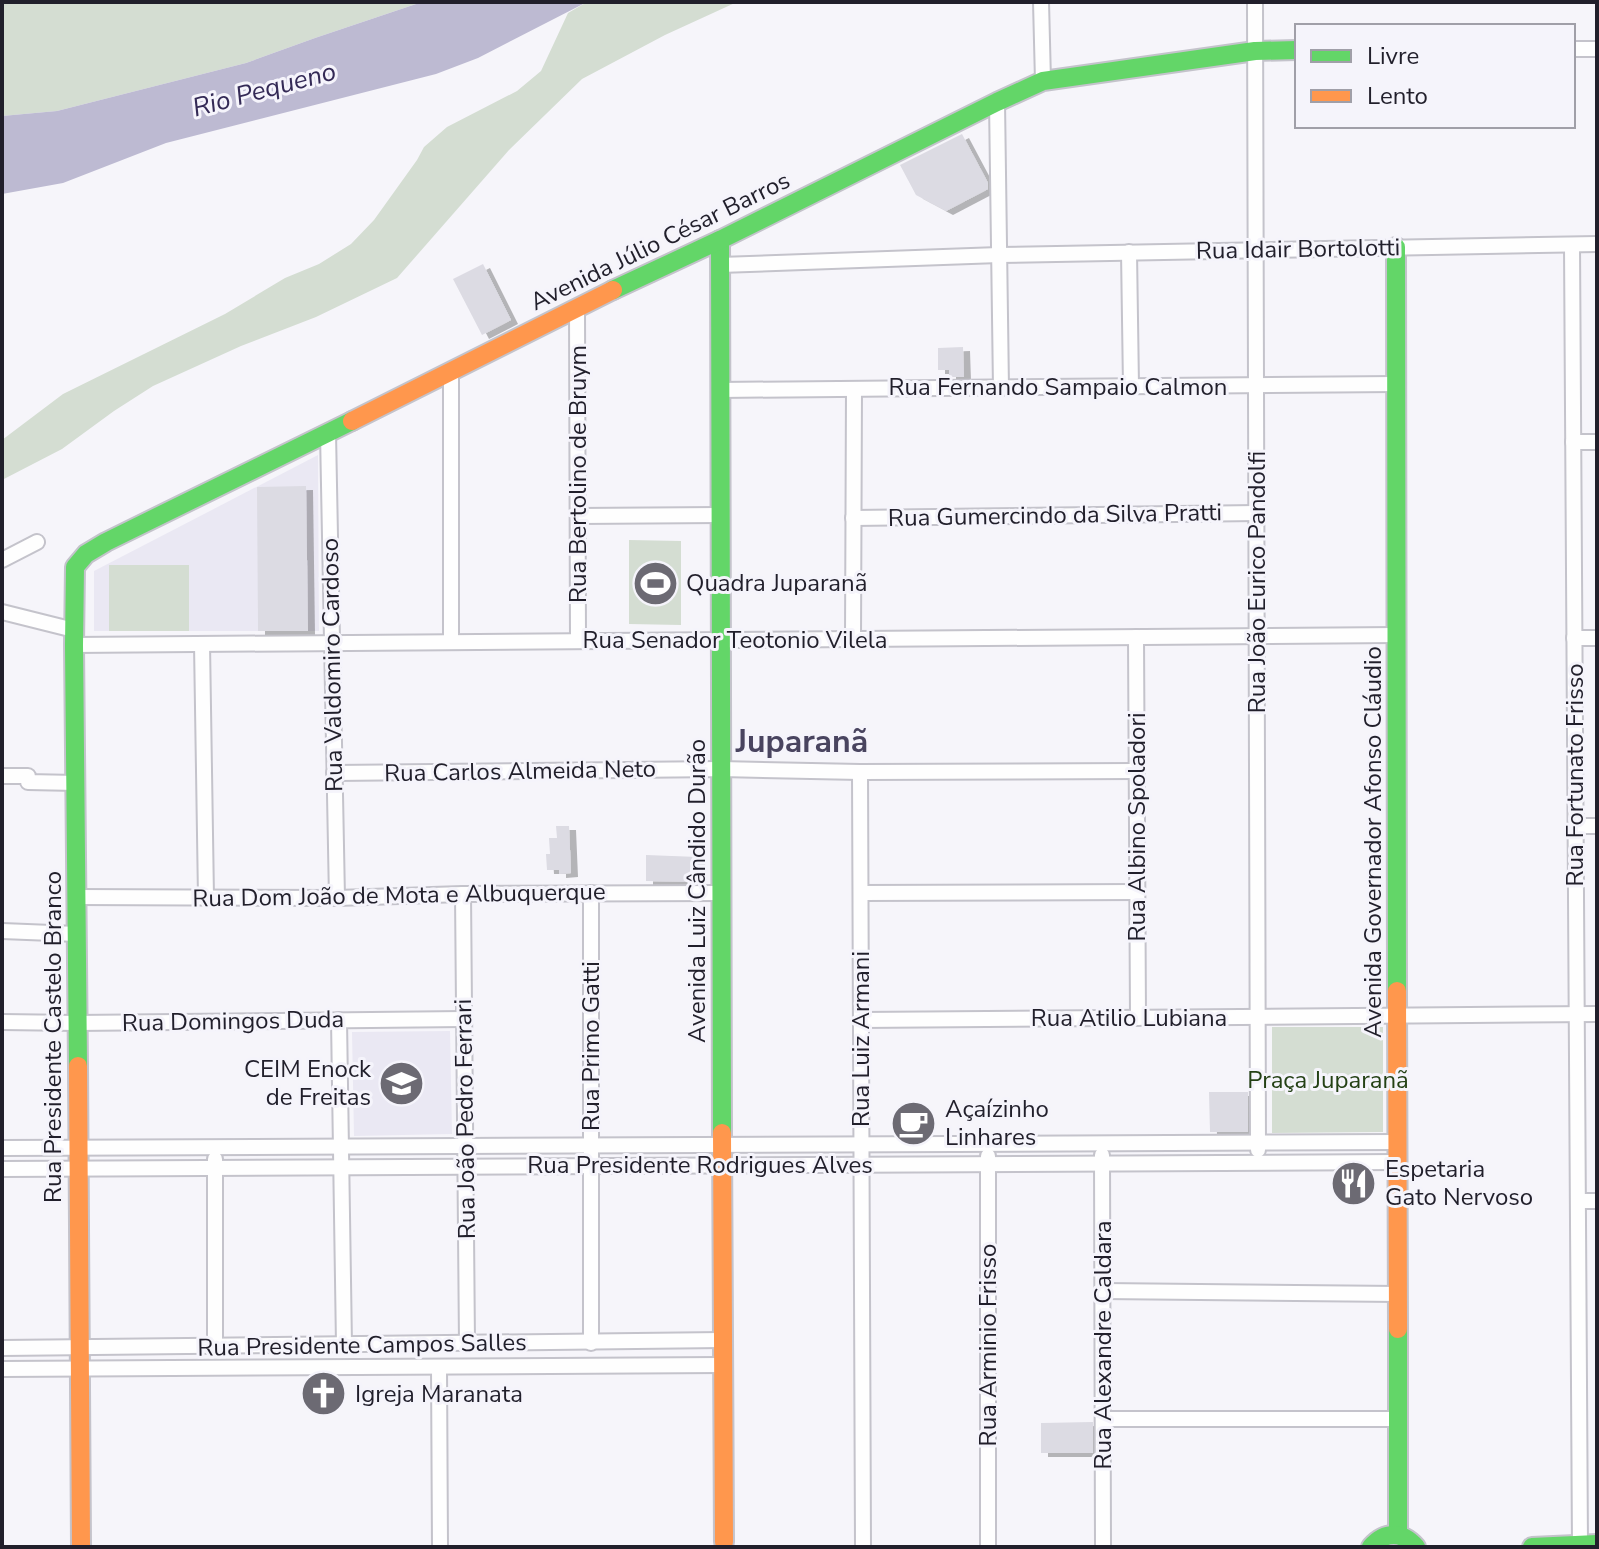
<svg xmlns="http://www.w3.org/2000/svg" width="1599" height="1549" font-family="'Nunito Sans',sans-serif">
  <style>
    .built { fill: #eae8f3 }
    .green { fill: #d4ddd2 }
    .water { fill: #bdbad2 }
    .building { fill: #dcdbe3; filter: url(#shadow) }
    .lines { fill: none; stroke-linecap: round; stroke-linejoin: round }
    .street-casing { stroke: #c4c3cb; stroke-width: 18 }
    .fast-casing { stroke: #c4c3cb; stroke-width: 22 }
    .slow-casing { stroke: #c4c3cb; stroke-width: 22 }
    .street { stroke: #fefefe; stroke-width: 14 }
    .fast { stroke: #63d668; stroke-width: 18 }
    .slow { stroke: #ff974d; stroke-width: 18 }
    .labels { text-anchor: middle; stroke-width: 6; stroke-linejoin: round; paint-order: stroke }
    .street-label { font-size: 24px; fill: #211f2b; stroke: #f5f4fb }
    .poi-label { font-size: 24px; fill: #211f2b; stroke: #f5f4fb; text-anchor: start }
    .park-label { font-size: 24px; fill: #244115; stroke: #f5f4fb }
    .water-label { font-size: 26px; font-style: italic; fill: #342a56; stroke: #f5f4fb }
    .district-label { font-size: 32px; font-weight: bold; fill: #49445f; stroke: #f5f4fb }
  </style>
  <defs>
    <filter id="shadow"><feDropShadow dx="7" dy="4" stdDeviation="0" flood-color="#0004"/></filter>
  </defs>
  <rect width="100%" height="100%" fill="#f6f5fa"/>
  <!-- built -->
  <g class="built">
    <path d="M318,455l1,176h-225v-60z"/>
    <path d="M450,1031l2,103 -98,2 -2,-104z"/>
  </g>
  <!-- green -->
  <g class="green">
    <path d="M2,2h420l-107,36 -69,25 -189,48 -55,5z"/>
    <path d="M587,2h150l-72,33 -83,44 -73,71 -112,128 -81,39 -75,29 -88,40 -39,25 -52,38 -60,31v-40l61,-46 162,-80 60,-36 34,-14 32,-20 23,-24 43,-60 7,-13 23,-20 70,-36 24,-20 27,-58z"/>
    <path d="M629,540l52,1v84l-52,-1z"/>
    <rect x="109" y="565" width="80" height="66"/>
    <path d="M1272,1027h111v105l-111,1z"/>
  </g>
  <!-- water -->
  <path class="water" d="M422,2h165l-109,56 -42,16 -270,69 -103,40 -61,11v-78l55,-5 189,-48 69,-25z"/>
  <!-- building -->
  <g class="building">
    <path d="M962,134l26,49v6l-42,22 -30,-16 -16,-30z"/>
    <path d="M483,264l28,56 -29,15 -29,-56z"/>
    <path d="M963,347l1,30h-15v-7h-11v-22z"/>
    <path d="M306,486l2,145h-50l-1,-144z"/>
    <path d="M556,826h13l2,47 -12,1v-4h-12l-1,-16h4l-1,-16h8z"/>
    <path d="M646,855l52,2v25l-52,-1z"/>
    <path d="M1209,1092h39v40h-38z"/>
    <path d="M1093,1422v31h-52v-30z"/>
  </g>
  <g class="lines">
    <defs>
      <g id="street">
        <path d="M1041,2l2,79"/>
        <path d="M1255,2l3,1148"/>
        <path d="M1573,49h24"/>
        <path d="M997,102l4,286"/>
        <path d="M1572,245l8,1301"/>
        <path d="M1129,252l2,134"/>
        <path d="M720,265l279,-10 598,-11"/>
        <path d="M577,307l1,334"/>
        <path d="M451,371v271"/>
        <path d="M720,390l676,-6"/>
        <path d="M328,433l9,465"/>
        <path d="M1573,442h24"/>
        <path d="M578,516l142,-1"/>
        <path d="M853,518l404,-5"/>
        <path d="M2,560l35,-18"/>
        <path d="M2,612l72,18"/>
        <path d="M1136,637l2,381"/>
        <path d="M1574,638h23"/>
        <path d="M853,639l1,-250"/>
        <path d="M202,644l4,253"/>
        <path d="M74,645l1323,-10"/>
        <path d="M860,772l3,775"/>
        <path d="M334,773l387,-4 139,3 277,-1"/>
        <path d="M2,776h26v6l48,1"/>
        <path d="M1576,826h21"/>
        <path d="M591,893v450"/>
        <path d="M861,893l277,-1"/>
        <path d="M463,894l4,450"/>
        <path d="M77,897l260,1 126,-4 258,-1"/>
        <path d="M2,931l75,3"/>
        <path d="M339,1020l5,325"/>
        <path d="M861,1020l736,-6"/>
        <path d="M2,1022l74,1 388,-4"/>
        <path d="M2,1148l1395,-6"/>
        <path d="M1102,1155l1,392"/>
        <path d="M988,1156v391"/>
        <path d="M215,1159v188"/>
        <path d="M2,1169l1396,-7"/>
        <path d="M1578,1201h19"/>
        <path d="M1103,1291l295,3"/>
        <path d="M2,1348l720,-8"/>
        <path d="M439,1367l1,180"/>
        <path d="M2,1369l720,-4"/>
        <path d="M1104,1419h294"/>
      </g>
      <g id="fast">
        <path d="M720,240l2,893"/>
        <path d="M1396,247l1,744"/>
        <path d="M613,290l107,-50 277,-138 46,-21 212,-30 42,-1"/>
        <path d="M78,1066l-4,-421 1,-78 11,-13 20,-12 246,-121"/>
        <path d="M1398,1329v204"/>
        <path d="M1371,1547c14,-16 31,-16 45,0"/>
        <path d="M1532,1547l65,-3"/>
      </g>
      <g id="slow">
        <path d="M352,421l261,-131"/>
        <path d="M1397,991l1,338"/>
        <path d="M78,1066l3,481"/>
        <path d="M722,1133l2,409"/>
      </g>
    </defs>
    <!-- street casing -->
    <use href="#street" class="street-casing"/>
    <!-- fast casing -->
    <use href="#fast" class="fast-casing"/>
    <!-- slow casing -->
    <use href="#slow" class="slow-casing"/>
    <!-- street -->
    <use href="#street" class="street"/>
    <!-- fast -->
    <use href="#fast" class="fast"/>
    <!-- slow -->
    <use href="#slow" class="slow"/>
  </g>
  <!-- icons -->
  <defs>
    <symbol id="stadium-disc" viewBox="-11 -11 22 22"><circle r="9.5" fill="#6c6a73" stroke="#f5f4fb"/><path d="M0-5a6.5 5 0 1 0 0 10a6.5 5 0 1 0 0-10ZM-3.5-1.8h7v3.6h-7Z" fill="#fff"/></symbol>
    <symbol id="school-disc" viewBox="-11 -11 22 22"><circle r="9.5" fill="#6c6a73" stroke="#f5f4fb"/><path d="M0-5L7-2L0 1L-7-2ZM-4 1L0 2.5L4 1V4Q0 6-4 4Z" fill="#fff"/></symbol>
    <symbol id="cafe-disc" viewBox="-11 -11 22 22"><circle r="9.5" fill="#6c6a73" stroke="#f5f4fb"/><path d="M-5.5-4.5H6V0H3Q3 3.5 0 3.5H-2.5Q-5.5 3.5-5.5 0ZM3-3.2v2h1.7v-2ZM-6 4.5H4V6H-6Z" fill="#fff"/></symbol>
    <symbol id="restaurant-disc" viewBox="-11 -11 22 22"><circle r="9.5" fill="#6c6a73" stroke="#f5f4fb"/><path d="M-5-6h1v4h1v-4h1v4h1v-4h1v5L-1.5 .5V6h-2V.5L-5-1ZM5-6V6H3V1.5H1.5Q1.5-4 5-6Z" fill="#fff"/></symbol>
    <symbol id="church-disc" viewBox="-11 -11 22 22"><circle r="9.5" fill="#6c6a73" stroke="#f5f4fb"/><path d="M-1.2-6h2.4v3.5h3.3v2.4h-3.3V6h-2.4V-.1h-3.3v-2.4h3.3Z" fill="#fff"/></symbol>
  </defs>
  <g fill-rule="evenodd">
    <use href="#stadium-disc" x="630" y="558" width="51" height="51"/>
    <use href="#school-disc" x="376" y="1058" width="51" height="51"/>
    <use href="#cafe-disc" x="888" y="1098" width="51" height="51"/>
    <use href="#restaurant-disc" x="1328" y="1158" width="51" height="51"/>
    <use href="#church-disc" x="298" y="1368" width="51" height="51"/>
  </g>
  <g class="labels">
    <!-- street labels -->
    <g class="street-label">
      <text transform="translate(660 241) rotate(-26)" y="8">Avenida Júlio César Barros</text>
      <text transform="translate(1298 249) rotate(-1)" y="8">Rua Idair Bortolotti</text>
      <text x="1058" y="395">Rua Fernando Sampaio Calmon</text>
      <text transform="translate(578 474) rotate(-90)" y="8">Rua Bertolino de Bruym</text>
      <text transform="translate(1055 515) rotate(-1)" y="8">Rua Gumercindo da Silva Pratti</text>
      <text transform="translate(1257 582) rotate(-90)" y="8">Rua João Eurico Pandolfi</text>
      <text x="735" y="648">Rua Senador Teotonio Vilela</text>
      <text transform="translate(332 665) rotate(-91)" y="8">Rua Valdomiro Cardoso</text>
      <text transform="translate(520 771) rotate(-1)" y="8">Rua Carlos Almeida Neto</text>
      <text transform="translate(1575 775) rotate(-90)" y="8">Rua Fortunato Frisso</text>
      <text transform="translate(1137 827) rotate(-90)" y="8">Rua Albino Spoladori</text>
      <text transform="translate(1373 842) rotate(-90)" y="8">Avenida Governador Afonso Cláudio</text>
      <text transform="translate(697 891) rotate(-90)" y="8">Avenida Luiz Cândido Durão</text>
      <text transform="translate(399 895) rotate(-1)" y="8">Rua Dom João de Mota e Albuquerque</text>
      <text x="1129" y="1026">Rua Atilio Lubiana</text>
      <text transform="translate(233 1021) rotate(-1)" y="8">Rua Domingos Duda</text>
      <text transform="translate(53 1037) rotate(-90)" y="8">Rua Presidente Castelo Branco</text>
      <text transform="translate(861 1039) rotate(-90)" y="8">Rua Luiz Armani</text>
      <text transform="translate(591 1046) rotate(-90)" y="8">Rua Primo Gatti</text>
      <text transform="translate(465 1119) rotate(-91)" y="8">Rua João Pedro Ferrari</text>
      <text x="700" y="1173">Rua Presidente Rodrigues Alves</text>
      <text transform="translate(362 1345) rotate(-1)" y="8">Rua Presidente Campos Salles</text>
      <text transform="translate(988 1345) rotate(-90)" y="8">Rua Arminio Frisso</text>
      <text transform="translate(1103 1345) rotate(-90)" y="8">Rua Alexandre Caldara</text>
    </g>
    <!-- poi labels -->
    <g class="poi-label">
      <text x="686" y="591">Quadra Juparanã</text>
      <text x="371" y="1077" text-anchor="end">CEIM Enock<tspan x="371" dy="28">de Freitas</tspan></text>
      <text x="945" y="1117">Açaízinho<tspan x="945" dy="28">Linhares</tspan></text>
      <text x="1385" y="1177">Espetaria<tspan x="1385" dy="28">Gato Nervoso</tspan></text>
      <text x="355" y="1402">Igreja Maranata</text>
    </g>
    <!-- park labels -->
    <g class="park-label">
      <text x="1328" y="1088">Praça Juparanã</text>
    </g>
    <!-- water labels -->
    <g class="water-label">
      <text transform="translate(264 89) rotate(-15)" y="9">Rio Pequeno</text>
    </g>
    <!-- district labels -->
    <g class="district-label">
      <text x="802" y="752">Juparanã</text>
    </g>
  </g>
  <!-- border -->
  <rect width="1599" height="1549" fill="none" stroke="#211f2b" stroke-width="8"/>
  <!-- legend -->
  <rect x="1295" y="24" width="280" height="104" fill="#f5f4fb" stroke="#a09fa8" stroke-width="2"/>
  <rect x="1311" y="50" width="40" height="12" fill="#63d668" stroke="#a09fa8" stroke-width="2"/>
  <text x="1367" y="64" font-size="24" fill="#211f2b">Livre</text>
  <rect x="1311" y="90" width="40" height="12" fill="#ff974d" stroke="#a09fa8" stroke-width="2"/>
  <text x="1367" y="104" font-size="24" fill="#211f2b">Lento</text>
</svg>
